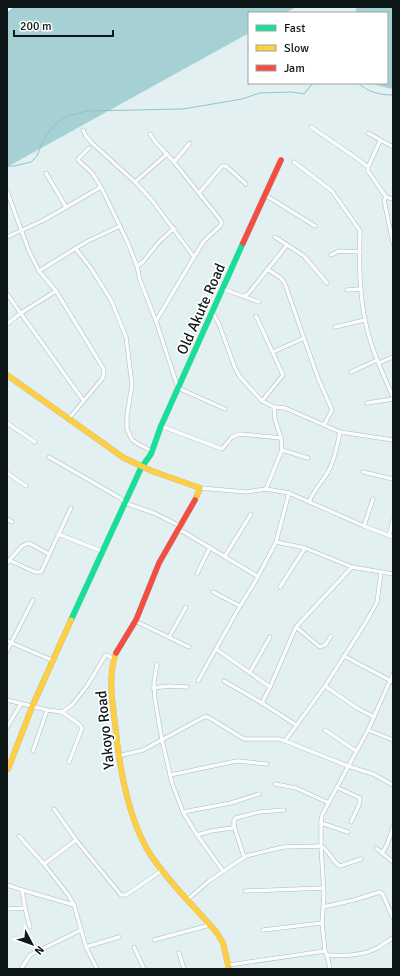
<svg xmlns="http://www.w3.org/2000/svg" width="400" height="976" font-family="Signika,sans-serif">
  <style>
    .forest { fill: #a5d0d4 }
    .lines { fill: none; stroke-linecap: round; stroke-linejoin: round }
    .stream { stroke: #91c4c9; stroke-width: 1 }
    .street-casing { stroke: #aeb9ba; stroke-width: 4.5 }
    .fast-casing { stroke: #aeb9ba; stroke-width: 6 }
    .slow-casing { stroke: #aeb9ba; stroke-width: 6 }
    .jam-casing { stroke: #aeb9ba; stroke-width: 6 }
    .street { stroke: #fbfdfd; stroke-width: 3.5 }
    .fast { stroke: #16e098; stroke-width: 5.5 }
    .slow { stroke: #ffcf43; stroke-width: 5.5 }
    .jam { stroke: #f24e42; stroke-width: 5.5 }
    .labels { text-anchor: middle; stroke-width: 3.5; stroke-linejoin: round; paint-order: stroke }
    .street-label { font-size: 15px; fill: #0f1818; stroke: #fff }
  </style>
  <rect width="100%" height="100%" fill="#e2f0f1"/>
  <!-- forest -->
  <g class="forest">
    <path d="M7,7h289l-11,6h-36v20l-242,134z"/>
    <path d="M357,7h36v82l-14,-3 -6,-3h14v-70h-32z"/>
  </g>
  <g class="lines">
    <!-- stream -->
    <g class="stream">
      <path d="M358,83c10,9 21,12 35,12"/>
      <path d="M7,166h7l17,-4 6,-6 6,-16 12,-16 13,-8 19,-5 96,-2 59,-10 18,-6 32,-1 12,2 9,-11"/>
    </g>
    <defs>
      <g id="street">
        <path d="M7,10l4,-3"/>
        <path d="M311,127l44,30 13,10v4l18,26 7,2"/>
        <path d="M83,130l3,6 6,7 43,39 16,17 43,58 -38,64"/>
        <path d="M368,133l25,14"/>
        <path d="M150,134l7,10 17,18 48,60 -2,4 -16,15 -10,16"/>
        <path d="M89,148l-10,10 -1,2 14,13 9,14 26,54 10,25 3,14 16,41 22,67 47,21"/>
        <path d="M174,162l16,-19"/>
        <path d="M294,162l38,29 26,37 2,3c-1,37 -1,76 11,112 6,18 14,36 22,54"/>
        <path d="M368,167l12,-26"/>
        <path d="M46,173l20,34"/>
        <path d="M135,182l32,-28"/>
        <path d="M7,191l22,60 10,20 17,20 47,77 1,6 -2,5 -31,37"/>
        <path d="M199,193l23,-27h4l20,18"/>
        <path d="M265,195l50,31"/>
        <path d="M386,197l-2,3 9,43"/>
        <path d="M7,237l37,-17 57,-33"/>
        <path d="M275,237l29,19 23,27"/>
        <path d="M76,249l14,18 21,33 15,37 6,48 -5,30v14l5,11 8,5 12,6"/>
        <path d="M331,255l8,-4 21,1"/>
        <path d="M137,266l6,-4 15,-19 16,-15"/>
        <path d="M267,269l14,9 4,6 33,94 14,32 -8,15"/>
        <path d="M39,271l47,-29 34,-16"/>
        <path d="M223,289l36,13"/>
        <path d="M347,290l14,-1"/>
        <path d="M7,294l76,106"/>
        <path d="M244,296l4,-2 39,-49"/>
        <path d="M213,313l6,11 16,44 5,9 22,24 12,6 11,1 55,24 53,8"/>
        <path d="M256,316l27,59 -21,26"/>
        <path d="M7,324l14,-11 35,-22"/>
        <path d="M335,327l30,-7"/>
        <path d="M273,352l31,-14"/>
        <path d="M379,363l14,-6"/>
        <path d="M351,372l26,-12"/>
        <path d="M367,403l26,-4"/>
        <path d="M7,423l28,19"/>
        <path d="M161,426l61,23 10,-12 8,-3 41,4"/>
        <path d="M282,450l26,8"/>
        <path d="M49,457l71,41 5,5 29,10 26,13"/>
        <path d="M363,472l30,7"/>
        <path d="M7,473l19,13"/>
        <path d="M200,488l46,4 20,-3 23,4 75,33 29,11"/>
        <path d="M266,489l16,-39 -1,-12 -6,-19 -1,-12"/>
        <path d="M309,502c5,-12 13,-20 19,-30 7,-12 9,-27 12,-40"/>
        <path d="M7,519l5,3"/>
        <path d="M364,526l9,-27"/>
        <path d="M176,532l6,-1 75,45"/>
        <path d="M58,534l46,18"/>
        <path d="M389,536l4,-16"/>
        <path d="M276,542l29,6 47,19 41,7"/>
        <path d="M225,556l26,-42"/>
        <path d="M9,560l26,12h6l30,-64"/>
        <path d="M7,563l15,-17 7,-3 20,11"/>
        <path d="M197,574l13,-27"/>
        <path d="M280,587l25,-39"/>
        <path d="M213,592l27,14"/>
        <path d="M135,621l54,26"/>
        <path d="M296,627l24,20 5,-2 6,-9"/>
        <path d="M169,637l17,-30"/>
        <path d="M7,641l47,20"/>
        <path d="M216,649l54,38"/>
        <path d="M7,651l26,-51"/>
        <path d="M344,656l49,26"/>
        <path d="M157,664l-3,18 1,18 7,40 10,43 11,29 14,23 26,36"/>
        <path d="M250,672l20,-35"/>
        <path d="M198,681l42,-75 15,-24 21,-40 13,-49"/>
        <path d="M224,681l38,22 34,22"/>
        <path d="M325,686l32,22 17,9"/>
        <path d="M153,688l16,-2 18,1"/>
        <path d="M7,700l40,10 15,2 17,12 3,4 -1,3 -12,31"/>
        <path d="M262,703l8,-16 26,-60 56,-60"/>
        <path d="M62,712l10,-7 15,-19 18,-30 3,-1 5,5"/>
        <path d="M7,727l14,-23"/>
        <path d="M325,730l31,21"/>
        <path d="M368,730l25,10"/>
        <path d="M285,741l40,-55 41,-64 11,-20 4,-30"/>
        <path d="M33,751l14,-41"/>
        <path d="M118,756l25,-6 61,-33h4l36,22h35l6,2 63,25 25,8 20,11"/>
        <path d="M170,775l62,-13 6,-1 29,3"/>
        <path d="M275,784l21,4 33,15"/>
        <path d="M338,788l22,10 -1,7 -8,17"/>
        <path d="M54,809l22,31 45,55h5l35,-24"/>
        <path d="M183,812l48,-9 28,-9"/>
        <path d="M321,823l27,9"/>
        <path d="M234,826l10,31"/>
        <path d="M197,835l14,-4 21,-3 2,-2v-6l2,-2 23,-6 25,-2"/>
        <path d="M19,836l25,28 25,32 5,9 12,42 11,22"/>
        <path d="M376,848l17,14"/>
        <path d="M382,853l5,-8 6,-18"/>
        <path d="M44,864l32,-24"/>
        <path d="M7,885l15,5 52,15"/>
        <path d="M22,890l3,18 5,19"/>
        <path d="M245,891l79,-3"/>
        <path d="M187,900l22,-19 37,-25 37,-9 38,-1c9,5 11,16 19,20l21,-7"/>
        <path d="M323,907l31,-7 26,-8 3,3 10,23"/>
        <path d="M7,909l18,-1"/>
        <path d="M263,930l59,-7"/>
        <path d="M154,940l56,-15"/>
        <path d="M86,947l33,-10"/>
        <path d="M134,947l10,22"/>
        <path d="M325,951l-3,-28 2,-28 -3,-49v-23l1,-8 46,-85 25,-56"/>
        <path d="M179,953l5,16"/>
        <path d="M327,955c16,1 36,1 50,-7 6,-3 10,-7 16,-10"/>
        <path d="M229,965l96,-14 2,4 3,14"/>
        <path d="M21,969l9,-14 51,-25"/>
      </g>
      <path id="fast" d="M71,620l70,-152 10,-14 10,-28 82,-183"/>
      <g id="slow">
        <path d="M7,375l117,83 28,13 48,17 -5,12"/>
        <path d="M116,653c-8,22 -4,48 -1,70 4,43 12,94 35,131 19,29 45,53 67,79l6,10 6,26"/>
        <path d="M8,769l24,-62 39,-87"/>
      </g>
      <g id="jam">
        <path d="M243,243l38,-83"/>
        <path d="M116,653l20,-33 23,-57 36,-63"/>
      </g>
    </defs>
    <!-- street casing -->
    <use href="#street" class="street-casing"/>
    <!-- fast casing -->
    <use href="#fast" class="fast-casing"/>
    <!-- slow casing -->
    <use href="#slow" class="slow-casing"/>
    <!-- jam casing -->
    <use href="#jam" class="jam-casing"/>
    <!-- street -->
    <use href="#street" class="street"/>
    <!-- fast -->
    <use href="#fast" class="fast"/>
    <!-- slow -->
    <use href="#slow" class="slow"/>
    <!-- jam -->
    <use href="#jam" class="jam"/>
  </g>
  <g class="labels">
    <!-- street labels -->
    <g class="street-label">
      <text transform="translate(201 309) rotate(-66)" y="5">Old Akute Road</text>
      <text transform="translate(105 730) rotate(-96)" y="5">Yakoyo Road</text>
    </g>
  </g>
  <!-- border -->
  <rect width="400" height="976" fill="none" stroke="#0f1818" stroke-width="16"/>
  <!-- legend -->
  <rect x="248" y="12" width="140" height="72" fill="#ffffff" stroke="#9fa3a3"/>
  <rect x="256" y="25" width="20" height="6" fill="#16e098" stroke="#9fa3a3"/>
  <text x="284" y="32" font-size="12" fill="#0f1818">Fast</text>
  <rect x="256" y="45" width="20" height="6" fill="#ffcf43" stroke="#9fa3a3"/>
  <text x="284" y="52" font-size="12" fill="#0f1818">Slow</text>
  <rect x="256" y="65" width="20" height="6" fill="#f24e42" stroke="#9fa3a3"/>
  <text x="284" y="72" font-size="12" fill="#0f1818">Jam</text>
  <!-- north arrow -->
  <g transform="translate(32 944) rotate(131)" stroke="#ffffff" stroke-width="3" paint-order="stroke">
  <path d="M0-3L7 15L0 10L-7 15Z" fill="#0f1818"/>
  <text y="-6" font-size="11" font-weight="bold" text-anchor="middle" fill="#0f1818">N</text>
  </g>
  <!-- scale -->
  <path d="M14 30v6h99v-6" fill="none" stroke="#0f1818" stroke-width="2"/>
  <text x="20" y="30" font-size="12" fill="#0f1818" stroke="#ffffff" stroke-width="3" paint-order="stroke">200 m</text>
</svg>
